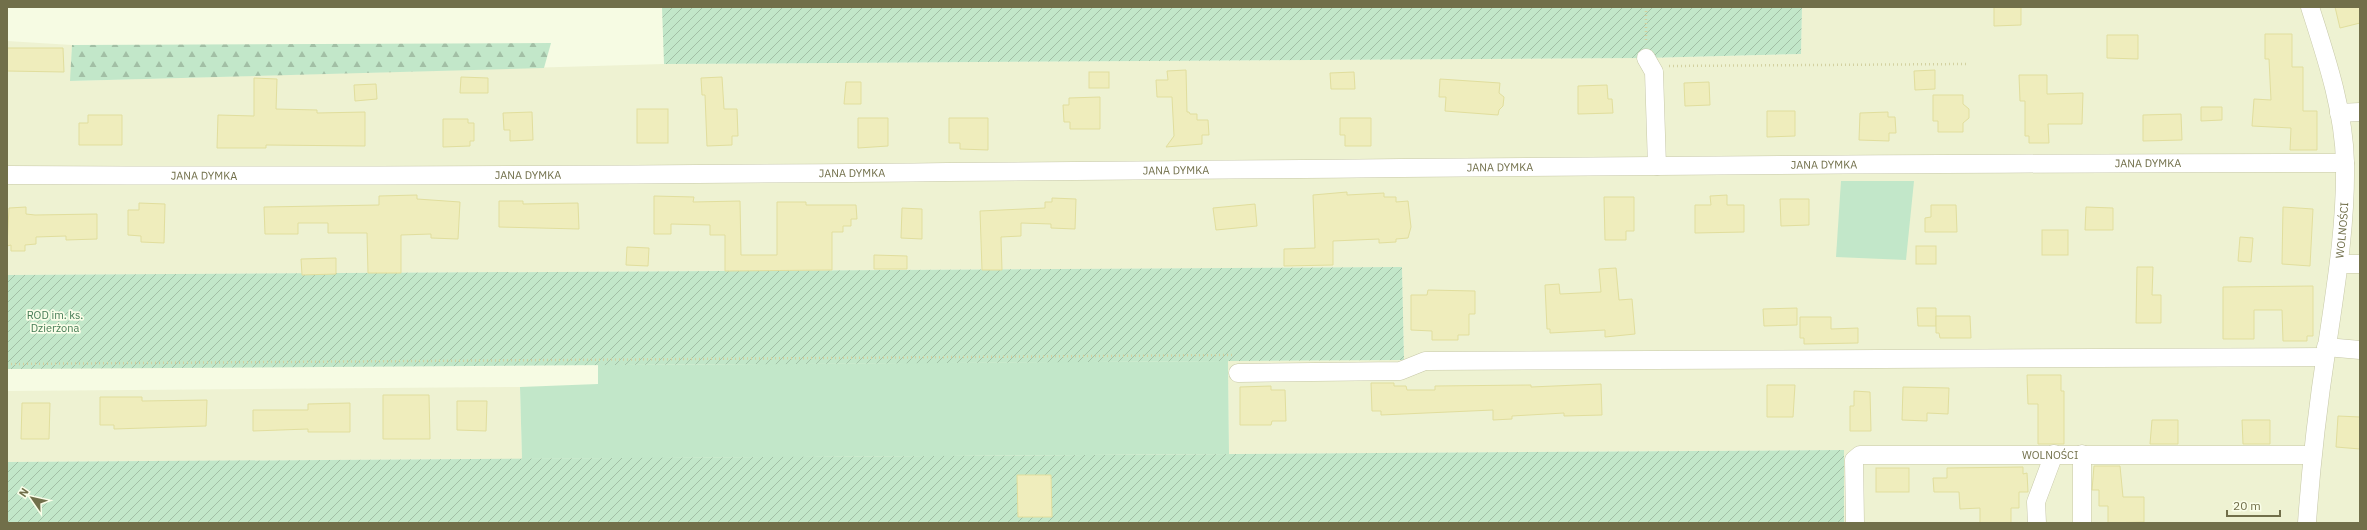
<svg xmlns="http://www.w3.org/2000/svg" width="2367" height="530" font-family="'IBM Plex Sans',sans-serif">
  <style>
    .residential { fill: #eef2d2 }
    .grass { fill: #c2e7c9 }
    .forest { fill: url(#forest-firs) }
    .garden { fill: url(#garden-furrows) }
    .building { fill: #efedbc; stroke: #e1de9d }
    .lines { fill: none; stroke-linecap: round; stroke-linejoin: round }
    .minor-casing { stroke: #c7c8a8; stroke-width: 19 }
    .path { stroke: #d3d1a0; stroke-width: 2.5; stroke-dasharray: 1 3; stroke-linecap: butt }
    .minor { stroke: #fff; stroke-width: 18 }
    .labels { text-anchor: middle; stroke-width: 3.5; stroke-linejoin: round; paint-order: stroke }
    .street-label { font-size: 11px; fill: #716f4a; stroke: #fafee9 }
    .park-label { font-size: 11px; fill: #467c55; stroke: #fafee9 }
  </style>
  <defs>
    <pattern id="forest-firs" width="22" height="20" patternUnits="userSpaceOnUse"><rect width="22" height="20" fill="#c2e7c9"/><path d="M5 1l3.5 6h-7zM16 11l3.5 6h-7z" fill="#a2bfa5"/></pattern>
    <pattern id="garden-furrows" width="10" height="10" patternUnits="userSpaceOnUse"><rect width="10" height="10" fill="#c2e7c9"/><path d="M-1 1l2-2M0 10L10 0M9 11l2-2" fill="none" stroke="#a2bfa5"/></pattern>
  </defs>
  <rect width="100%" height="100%" fill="#f6fbe3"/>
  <!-- residential -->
  <g class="residential">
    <path d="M1802,7h558v516h-516l-1,-73 -614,4 -1,-93 176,-1 -2,-93 -1395,8v-234l65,4 -1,36 593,-17 982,-6 155,-4z"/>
    <path d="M520,387l2,72 -515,3v-71z"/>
  </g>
  <!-- grass -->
  <g class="grass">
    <path d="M1841,181h73l-8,79 -70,-3z"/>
    <path d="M1228,361l1,93 -707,5 -2,-72 78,-3v-19z"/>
  </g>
  <!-- forest -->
  <path class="forest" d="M551,43l-7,25 -474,13 2,-36z"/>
  <!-- garden -->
  <g class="garden">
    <path d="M662,7h1140l-1,47 -155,4 -982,6z"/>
    <path d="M1402,267l2,93 -1397,9v-94z"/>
    <path d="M1844,450v73h-1837v-61z"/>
  </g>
  <!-- building -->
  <g class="building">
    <path d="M1994,7h27v18l-27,1z"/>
    <path d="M2335,7h25v16l-20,5z"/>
    <path d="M2265,34h27v33h11v44h14v39h-27l1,-22 -39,-2 2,-27 17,1 -2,-41h-4z"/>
    <path d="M2107,35h31v24l-31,-1z"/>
    <path d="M7,48h56l1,24 -57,-1z"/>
    <path d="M1186,70l1,42h2l1,2h7v6h11l1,15h-7v9l-36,3 8,-11 -2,-39h-15l-1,-17h12l-1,-9z"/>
    <path d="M1935,70v19l-20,1 -1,-19z"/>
    <rect x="1089" y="72" width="20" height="16"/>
    <path d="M1354,72l1,17h-24l-1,-16z"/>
    <path d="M2019,75h28v19l36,-1 -1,31h-34l1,19h-20v-7h-4v-35h-5z"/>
    <path d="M461,77l27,1v15h-28z"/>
    <path d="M722,77l2,32h13l1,27h-6v9l-25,1 -2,-51h-3l-1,-17z"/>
    <path d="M254,78l23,1 -1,30 41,1v3l48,-1v34l-99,-1v3h-49l1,-33 36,1z"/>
    <path d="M1440,79l60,4 -1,10 5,4 -1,9 -4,4 -1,5 -53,-4 1,-14h-7z"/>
    <path d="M846,82h15v22h-17z"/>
    <path d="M1709,82l1,23 -25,1 -1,-23z"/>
    <path d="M376,84l1,15 -22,2 -1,-16z"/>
    <path d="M1607,85l1,14h4l1,14 -35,1v-28z"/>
    <path d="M1933,95h30v9l6,5v9l-6,5v9h-25v-11h-5z"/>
    <path d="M1100,97v32h-30v-7h-6l-1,-17h6v-7z"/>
    <path d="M2201,107h21v13l-21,1z"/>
    <rect x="637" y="109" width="31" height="34"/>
    <path d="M1767,111h28v25l-28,1z"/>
    <path d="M532,112l1,28 -23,1v-11h-6l-1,-17z"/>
    <path d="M1888,112v5h7l1,16h-7v8l-30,-1 1,-27z"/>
    <path d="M2181,114l1,26 -39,1v-26z"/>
    <path d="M88,115h34v30h-43v-22h9z"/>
    <path d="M858,118h30v28l-30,2z"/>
    <path d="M949,118h39v32l-28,-1v-6h-11z"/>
    <path d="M1340,118h31v28h-26v-11h-5z"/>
    <path d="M443,119h25v4h6v18h-4v5l-27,1z"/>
    <path d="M1347,192v3l37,-2v4h12v5l12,-1 3,26 -3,11 -12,1v3l-17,1v-4l-46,2v24l-49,1v-17l31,-1 -2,-53z"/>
    <path d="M417,195v4l43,3 -2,37 -27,-1v-4l-30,1v38h-33l-1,-40h-39v-10h-30v11h-33l-1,-27 115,-2v-9z"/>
    <path d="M1727,195v10h17v27l-49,1v-28h16l-1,-9z"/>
    <path d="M654,196l40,1 -1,5 47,-1 1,54h36v-53h29v3h50l1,14h-6v7h-8v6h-11v38l-107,1v-36h-15v-10l-39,-1v10h-17z"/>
    <path d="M1604,197h30v34h-8v9h-21z"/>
    <path d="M1052,198l24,1 -1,30 -24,-1v-4l-30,-1v13l-20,1 1,33h-20l-2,-59 65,-3v-6h7z"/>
    <path d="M1780,199h29v26l-28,1z"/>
    <path d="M499,201h24v3l55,-1 1,26 -80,-2z"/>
    <path d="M139,203l26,1 -1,39 -23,-1v-6l-13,-1v-25h11z"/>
    <path d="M1255,204l2,22 -41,4 -3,-22z"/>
    <path d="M1931,205h25l1,27h-32v-14l6,-1z"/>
    <path d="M26,207v7l9,1 62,-1v25l-31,1v-4l-30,1v7l-11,1v6h-14v-6l-4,1 2,-38z"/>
    <path d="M2086,207l27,1v22h-28z"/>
    <path d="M2283,207l30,2 -3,57 -28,-2z"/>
    <path d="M902,208l20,1v30l-21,-1z"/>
    <rect x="2042" y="230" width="26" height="25"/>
    <path d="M2240,237l13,1 -2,24 -13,-1z"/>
    <rect x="1916" y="246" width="20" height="18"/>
    <path d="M627,247l22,1 -1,18 -22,-1z"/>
    <path d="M874,255l33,1v13h-33z"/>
    <path d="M336,258v16l-34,1 -1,-16z"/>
    <path d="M2137,267h16l-1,28h9v28h-25z"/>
    <path d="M1616,268l3,32 13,-1 3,35 -30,3v-7l-55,3v-4h-3l-2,-44 14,-1 1,10 41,-2 -2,-23z"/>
    <path d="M2313,286v50h-6v5h-24l-1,-31h-28v29h-31v-52z"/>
    <path d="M1428,290l47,1v23h-6v21h-11v5h-26v-9l-21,-1v-35h16z"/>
    <path d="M1797,308v17l-33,1 -1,-17z"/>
    <path d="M1917,308h19v18h-18z"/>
    <path d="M1936,316h34l1,22h-31l-1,-5h-3z"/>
    <path d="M1800,317h31v12l27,-1v15l-54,1v-6h-4z"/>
    <path d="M2027,375h34v16h3v53h-26v-40h-10z"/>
    <path d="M1371,383h23v3h12l1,4h28v-4l96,-1v2l70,-3 1,31 -38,1v-3l-52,3v3l-19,1v-10l-112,5v-4h-9z"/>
    <path d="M1767,385h28l-2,32h-26z"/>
    <path d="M1271,386v4h14l1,31h-14l-1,4h-31v-38z"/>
    <path d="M1903,387l46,1 -1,26 -21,-1v8l-25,-1z"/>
    <path d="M1854,391l16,1 1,39h-21v-25h4z"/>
    <path d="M383,395h46l1,44h-47z"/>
    <path d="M100,397h42v4l65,-1 -1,26 -92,3v-4h-14z"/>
    <path d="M457,401h30l-1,30 -29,-1z"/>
    <path d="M22,403h28l-1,36h-28z"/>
    <path d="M350,403v29h-42v-3l-55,2v-21h55v-6z"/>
    <path d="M2338,416l22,1v32l-24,-2z"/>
    <path d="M2152,420h26v24h-28z"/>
    <path d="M2242,420h28v24h-27z"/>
    <path d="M2094,466h26l3,31h21v25l-36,1v-17h-9v-16h-7z"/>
    <path d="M2023,467v7l4,-1 1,19h-9v16h-8v15h-31v-15l-20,1 -1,-17h-25l-1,-14h14v-10z"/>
    <rect x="1876" y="468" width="33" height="24"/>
    <path d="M1017,475h34l1,42h-34z"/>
  </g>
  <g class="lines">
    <defs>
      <g id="minor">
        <path d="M1646,58l8,14 3,94"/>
        <path d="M2339,113l21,-1"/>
        <path id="s1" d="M7,175c779,4 1558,-13 2338,-12"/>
        <path d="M2340,264h20"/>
        <path d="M2326,347l34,3"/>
        <path d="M1238,373l162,-2 25,-10 900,-4"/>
        <path d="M2082,454v69"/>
        <path id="s2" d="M1855,523l-1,-63 6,-5h451"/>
        <path d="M2037,523l-1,-21 18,-48"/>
        <path id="s3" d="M2307,523c4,-59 11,-118 20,-177 9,-61 19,-121 18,-183 -1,-53 -19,-106 -35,-156"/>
      </g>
    </defs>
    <!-- minor casing -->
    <use href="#minor" class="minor-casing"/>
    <!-- path -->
    <g class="path">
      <path d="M1646,7v34"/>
      <path d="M1669,66l297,-2"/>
      <path d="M7,364l1227,-9"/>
    </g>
    <!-- minor -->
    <use href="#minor" class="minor"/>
  </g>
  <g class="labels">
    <!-- street labels -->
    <g class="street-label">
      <text dy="4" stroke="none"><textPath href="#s1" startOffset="2141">JANA DYMKA</textPath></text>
      <text dy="4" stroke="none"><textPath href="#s1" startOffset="1817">JANA DYMKA</textPath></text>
      <text dy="4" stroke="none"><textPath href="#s1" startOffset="1493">JANA DYMKA</textPath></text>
      <text dy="4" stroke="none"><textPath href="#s1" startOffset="1169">JANA DYMKA</textPath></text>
      <text dy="4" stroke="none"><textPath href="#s1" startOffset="845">JANA DYMKA</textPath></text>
      <text dy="4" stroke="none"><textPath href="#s1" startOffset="197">JANA DYMKA</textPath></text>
      <text dy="4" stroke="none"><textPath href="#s1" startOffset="521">JANA DYMKA</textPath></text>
      <text dy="4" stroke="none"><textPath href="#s3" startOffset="295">WOLNOŚCI</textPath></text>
      <text dy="4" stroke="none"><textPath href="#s2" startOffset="261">WOLNOŚCI</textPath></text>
    </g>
    <!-- park labels -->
    <g class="park-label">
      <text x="55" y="319">ROD im. ks.<tspan x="55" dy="13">Dzierżona</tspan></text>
    </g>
  </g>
  <!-- border -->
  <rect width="2367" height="530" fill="none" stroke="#716f4a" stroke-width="16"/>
  <!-- north arrow -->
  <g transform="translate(32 498) rotate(304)" stroke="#fafee9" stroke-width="3" paint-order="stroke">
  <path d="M0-3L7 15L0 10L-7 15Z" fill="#716f4a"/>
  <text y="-6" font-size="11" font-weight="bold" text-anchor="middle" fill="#716f4a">N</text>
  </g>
  <!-- scale -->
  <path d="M2227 510v6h53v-6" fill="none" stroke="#716f4a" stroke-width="2"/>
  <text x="2233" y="510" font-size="12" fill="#716f4a" stroke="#fafee9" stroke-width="3" paint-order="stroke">20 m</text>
</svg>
